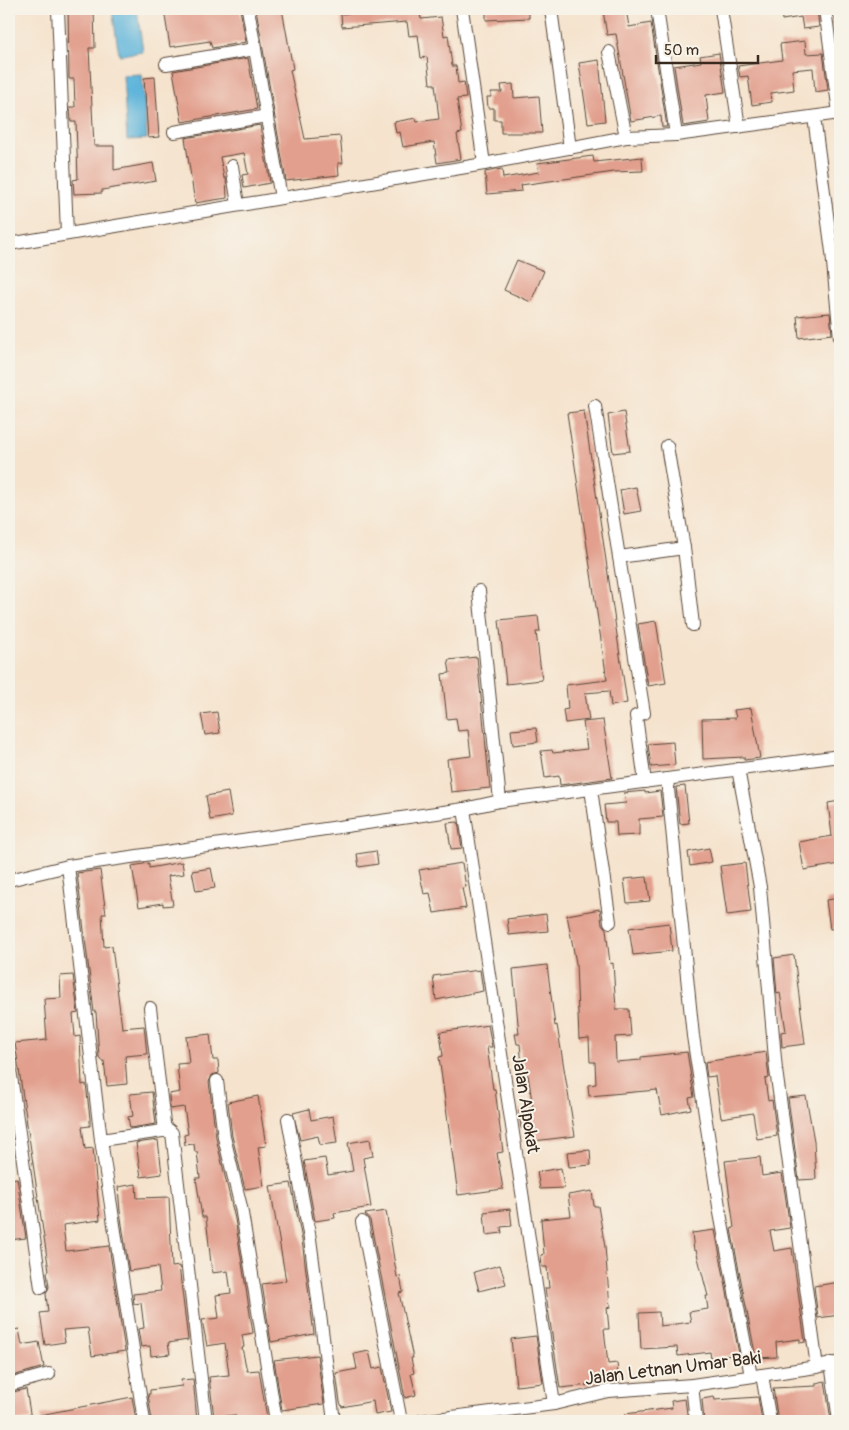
<svg xmlns="http://www.w3.org/2000/svg" width="849" height="1430" font-family="Pangolin,sans-serif">
  <style>
    .water { fill: #5db4da; stroke: #4c6f7c }
    .building { fill: #e29f8d }
    .lines { fill: none; stroke-linecap: round; stroke-linejoin: round }
    .minor-casing { stroke: #574638; stroke-width: 14 }
    .minor { stroke: #fff; stroke-width: 12 }
    .labels { text-anchor: middle; stroke-width: 4; stroke-linejoin: round; paint-order: stroke }
    .street-label { font-size: 18px; fill: #3b2a1e; stroke: #f7f3e8 }
  </style>
  <rect width="100%" height="100%" fill="#f7f3e8"/>
  <filter id="ink" filterUnits="userSpaceOnUse"><feTurbulence type="fractalNoise" baseFrequency=".02" numOctaves="2"/><feDisplacementMap in="SourceGraphic" scale="10" xChannelSelector="R" yChannelSelector="G"/><feConvolveMatrix kernelMatrix="1 2 1 2 8 2 1 2 1" color-interpolation-filters="sRGB"/></filter>
  <filter id="wash" filterUnits="userSpaceOnUse"><feTurbulence type="fractalNoise" baseFrequency=".0096" numOctaves="4" result="noise"/><feDisplacementMap in="SourceGraphic" scale="20" xChannelSelector="R" yChannelSelector="G"/><feGaussianBlur stdDeviation="1.12" result="paint"/><feColorMatrix in="noise" values="0 0 0 0 0 0 0 0 0 0 0 0 0 0 0 0 0 1.4 0 .05"/><feComposite in="paint" operator="in"/></filter>
  <g filter="url(#wash)">
    <rect width="100%" height="100%" fill="#f5e3cd"/>
    <!-- water -->
    <g class="water">
      <path d="M112,9h25l6,43 -24,3z"/>
      <path d="M142,74l5,65 -20,1 -4,-65z"/>
    </g>
    <g id="blocks">
      <!-- building -->
      <g class="building">
        <path d="M68,9h26l1,39h-6l5,98h20v24l39,-7 3,18 -54,9v3l-28,1 -1,-14 5,-1 -2,-57h-5l-1,-15h5l-1,-28h-5z"/>
        <path d="M171,9h69l6,33 -34,6 -2,-7 -40,6 -6,-37z"/>
        <path d="M256,9h26l11,60 -3,1 15,69 35,-3 3,27h-5l1,12 -53,6z"/>
        <path d="M361,9h58l2,10 20,-2 3,19 4,-1 4,31h4l2,17 6,-1 2,16 -9,1 5,34 -5,1 4,25 -24,4 -3,-21 -31,5 -3,-15 -4,1 -2,-11 22,-4 1,4 22,-3 -4,-35h-5l-3,-27 -6,1 -3,-23 -9,1 -2,-14 -65,5 -1,-13 20,-2z"/>
        <path d="M486,9h43v9l-43,2z"/>
        <path d="M626,9l3,18 22,-4 16,104h-5l-1,-11 -30,5 -15,-87 -9,1 -4,-24z"/>
        <path d="M781,9h36l2,18 -16,2 -2,-12 -19,3z"/>
        <path d="M834,9h6v41h-1z"/>
        <path d="M805,41l1,13 17,-1 5,37 -13,2 -2,-24 -21,2 2,20 -23,3 1,9 -20,3 -4,-29 -8,1 -2,-11 44,-6 -2,-16z"/>
        <path d="M719,53l6,39 -19,3 3,27 -26,4 -9,-60 27,-4 -1,-6z"/>
        <path d="M248,58l9,51 -75,13 -9,-51z"/>
        <path d="M599,60l6,61 -17,2 -9,-60z"/>
        <path d="M155,77l4,60 -11,1 -4,-60z"/>
        <path d="M513,84l1,14 25,-2 3,37h-41v-13h-7v-12h-6l-1,-11h4v-5h11l-1,-7z"/>
        <path d="M260,125l10,58 -26,5 -2,-13 6,-1 -4,-21 -24,4 4,21h2l1,20 -32,5 -10,-65z"/>
        <path d="M593,156l1,6 48,-5 1,14 -29,1 -93,13 1,6 -35,3 -2,-22 17,-3 1,9 36,-6 -2,-9z"/>
        <path d="M517,260l27,11 -13,31 -27,-12z"/>
        <path d="M830,313l2,21 -33,4 -2,-22z"/>
        <path d="M584,411l43,292 -16,3 -2,-15 -24,2 4,27 -24,3 -2,-13 5,-1 -2,-24 41,-5 -40,-267z"/>
        <path d="M624,412l6,39 -17,2 -5,-38z"/>
        <path d="M636,487l5,24 -17,3 -4,-24z"/>
        <path d="M538,616l2,16h-4l6,48 -36,4 -7,-64z"/>
        <path d="M656,621l10,62 -18,3 -10,-62z"/>
        <path d="M477,657l13,131 -39,4 -4,-33 24,-3 -3,-26 -10,1 -2,-13 -9,1 -5,-45 8,-1 -2,-13z"/>
        <path d="M751,708l9,50 -16,2v-3l-41,2 -1,-40 34,-1 -2,-8z"/>
        <path d="M217,712l3,21 -15,2 -4,-21z"/>
        <path d="M603,720l9,58 -52,7 -1,-9 -14,2 -4,-27 11,-1 1,3 34,-4 -4,-27z"/>
        <path d="M536,728l2,14 -25,3 -2,-15z"/>
        <path d="M673,742l2,23 -24,2 -3,-23z"/>
        <path d="M685,786l4,37 -9,1 -4,-37z"/>
        <path d="M645,791v2l15,-2 3,26 -24,2v16l-22,1 -1,-14h-10l-2,-17 22,-2 -2,-10z"/>
        <path d="M228,792l4,24 -22,4 -4,-24z"/>
        <path d="M840,801v63l-36,6 -5,-28 33,-6 -4,-33z"/>
        <path d="M458,822l4,26 -11,1 -4,-26z"/>
        <path d="M709,848l3,14 -22,4 -2,-14z"/>
        <path d="M376,851l2,13 -19,3 -2,-13z"/>
        <path d="M182,862l2,12 -16,2 5,29 -10,1v-3l-24,4 -7,-41 17,-3v5z"/>
        <path d="M462,863l4,24 -4,1 4,20 -32,5 -4,-20 -6,1 -5,-24z"/>
        <path d="M745,863l6,49 -24,3 -7,-49z"/>
        <path d="M211,868l4,20 -19,3 -4,-20z"/>
        <path d="M100,870l6,44h-4l2,33 8,-1 10,82 22,-2 3,28 -22,2 2,28 -20,2 -3,-25h-2l-3,-4 -3,-45h-2l-17,-139z"/>
        <path d="M647,877l3,24 -23,2 -3,-24z"/>
        <path d="M840,898v30l-10,1 -4,-29z"/>
        <path d="M600,909l2,15 4,5 4,35 3,-1 3,46h13l2,27 -16,1 1,25 25,-2v-3l46,-5 7,45 -5,1 2,11 -29,6 -5,-25 -68,6 -1,-11 8,-1 -1,-22h-5l-1,-24 -10,1 -3,-76 -9,-48z"/>
        <path d="M546,914l2,17 -39,4 -2,-16z"/>
        <path d="M669,923l3,28 -39,4 -4,-27z"/>
        <path d="M794,955l11,89 -23,3 -1,-15 5,-1 -6,-38 -3,1 -3,-36z"/>
        <path d="M547,965l8,61 2,-1 18,111 -41,5 -2,-14 -11,1 -2,-18 14,-2 -5,-33 -5,1 -3,-32h-3l-2,-10h4l-6,-65z"/>
        <path d="M480,970l3,21 -47,9 -3,-24z"/>
        <path d="M73,975l5,38 -5,1 2,23 5,-1 2,49 4,-1 4,35v7l-8,1 3,22 8,-1 7,72 -37,5 3,26 43,-5 16,105 -33,5 -4,-28 -25,2 2,12 -20,3 -5,-32 8,-1 -2,-18 3,-7 -2,-15 2,-1 -34,-228 32,-3 -3,-41 17,-1 -1,-22z"/>
        <path d="M488,1025l4,22h-5l6,42h2l8,63 -6,1 6,36 -45,6 -19,-138 4,-1 -3,-24z"/>
        <path d="M210,1034l3,26h5l1,13 -7,2 -3,7 7,56 19,81 18,114 -11,2 2,12 -2,1 5,23 12,-1 8,48 -15,3h-16l-1,-6 -21,2 -5,-40 20,-2 -4,-32 -18,3 -5,-26 17,-2 -3,-23 15,-2 -3,-22 -16,2 -6,-56h-4l-6,-39h4l-3,-26h-2l-1,-8 -9,1 -1,-10 4,-1 -4,-27 -14,2 -1,-15 11,-2 -3,-28 12,-1 -3,-26z"/>
        <path d="M766,1052l3,26 -4,1 3,22 4,-1 5,36 -20,3 -4,-26 -32,5 -6,-42 -8,1 -2,-15z"/>
        <path d="M152,1092l4,32 -26,4 -2,-11 5,-1 -3,-22z"/>
        <path d="M258,1096l8,50 -8,1 6,39 -19,3 -13,-53 -4,-34z"/>
        <path d="M806,1096l8,45 2,38 -17,1 -11,-82z"/>
        <path d="M309,1109l2,11 22,-4 4,27 -17,2 -2,-9 -18,4 -7,-27z"/>
        <path d="M370,1139l3,17 -10,2 8,49 -37,6 1,5 -20,3 -11,-60 21,-3 3,17 25,-4 -5,-28z"/>
        <path d="M158,1140l4,34 -21,3 -5,-34z"/>
        <path d="M590,1150l1,15 -22,2 -2,-15z"/>
        <path d="M760,1157l2,19 20,-3 8,55 -20,3 4,20 18,-3 13,94 -5,1v-4l-24,3 1,15 -21,1 -25,-129 3,-1 -9,-67z"/>
        <path d="M561,1168l3,20 -24,1 -3,-17z"/>
        <path d="M17,1178l9,60 -17,2v-61z"/>
        <path d="M291,1183l11,57 12,94 -43,8 -9,-58 24,-3 -16,-95z"/>
        <path d="M136,1184l1,14 32,-1 3,70 7,-1 9,74 -20,3 2,11 -19,2 -1,-10 -9,1 -3,-18 6,-1 -3,-25 -7,1 -1,-10 28,-3 -3,-24 -29,4 -9,-60 -2,-24z"/>
        <path d="M592,1191l2,15h4l7,41 5,60 -3,1 2,21h-5l4,35 9,-1 2,19 -59,6 -15,-100h4l-2,-21h-5l-1,-12 3,-1 -3,-35 30,-3 -3,-21z"/>
        <path d="M510,1209l2,17 -11,1 1,6 -16,2 -2,-23z"/>
        <path d="M386,1211l11,66 3,-1 3,16 -4,1 14,65h-2l3,15 -3,1 5,21 -11,3 -35,-178 -5,-6z"/>
        <path d="M715,1230l24,124 -28,4 -1,-6 -32,4 -1,-9 -36,2 -2,-36 20,-1 1,14 31,-4 -2,-10 19,-3 -2,-13h2l-12,-46 -2,1 -2,-18z"/>
        <path d="M500,1265l6,19 -27,7 -5,-19z"/>
        <path d="M840,1282v33l-22,3 -4,-32z"/>
        <path d="M19,1329l3,16 17,-3 5,25 -35,10v-46z"/>
        <path d="M536,1336l7,47 -27,3 -5,-47z"/>
        <path d="M369,1351l4,18 9,-2 9,45 -16,3 -2,-14 -31,6 -2,-5 -4,-29 21,-4 -3,-15z"/>
        <path d="M317,1355l7,49 -42,6 -8,-50z"/>
        <path d="M193,1379l4,42h-45l-4,-27h2v-4l32,-4 -1,-6z"/>
        <path d="M825,1381l6,40h-53l-5,-33 43,-2v-3z"/>
        <path d="M26,1389l5,30 -17,2 -5,-28z"/>
        <path d="M132,1397l4,24h-95l-1,-6z"/>
        <path d="M714,1397l1,3 43,-3 4,24h-58l-2,-22z"/>
        <path d="M685,1399l3,22h-63v-7l47,-6 -1,-7z"/>
      </g>
    </g>
  </g>
  <g filter="url(#ink)">
    <use href="#blocks" fill-opacity="0" stroke="#574638" stroke-width="1"/>
    <g class="lines">
      <defs>
        <g id="minor">
          <path d="M58,9l9,225"/>
          <path d="M248,9l33,189"/>
          <path d="M462,9l22,155"/>
          <path d="M551,9l19,139"/>
          <path d="M657,9l19,126"/>
          <path d="M721,9l18,118"/>
          <path d="M825,9l14,104"/>
          <path d="M609,52l17,85"/>
          <path d="M166,64l89,-15"/>
          <path d="M814,117l18,135 8,86"/>
          <path d="M174,132l93,-16"/>
          <path d="M232,166l6,39"/>
          <path d="M9,244l475,-80 142,-27 50,-2 164,-22"/>
          <path d="M595,406l24,151"/>
          <path d="M684,548l9,77"/>
          <path d="M479,591l21,210"/>
          <path d="M738,769l22,118 16,183 41,297"/>
          <path d="M667,779l26,257 27,177 31,163"/>
          <path d="M645,782l-9,-66 8,-3 -25,-156 65,-9 -17,-102"/>
          <path d="M591,789l19,133"/>
          <path d="M464,809l90,595"/>
          <path d="M68,866l33,274 43,281"/>
          <path d="M9,880l59,-14 396,-57 36,-8 340,-45"/>
          <path d="M150,1008l15,123"/>
          <path d="M9,1062l32,226"/>
          <path d="M217,1081l7,56 17,70 35,214"/>
          <path d="M288,1119l22,120 24,182"/>
          <path d="M101,1140l68,-10 3,3 34,288"/>
          <path d="M362,1222l39,199"/>
          <path d="M831,1363l8,58"/>
          <path d="M762,1375l8,46"/>
          <path d="M9,1385l40,-11"/>
          <path d="M692,1385l4,36"/>
          <path d="M421,1421l133,-17 54,-13 84,-6 125,-18 23,-5"/>
        </g>
      </defs>
      <!-- minor casing -->
      <use href="#minor" class="minor-casing"/>
      <!-- minor -->
      <use href="#minor" class="minor"/>
    </g>
  </g>
  <g class="labels">
    <!-- street labels -->
    <g class="street-label">
      <text transform="translate(526 1104) rotate(81)" y="6">Jalan Alpokat</text>
      <text transform="translate(673 1368) rotate(-7)" y="6">Jalan Letnan Umar Baki</text>
    </g>
  </g>
  <!-- margin -->
  <rect width="849" height="1430" fill="none" stroke="#f7f3e8" stroke-width="30"/>
  <!-- scale -->
  <path d="M656 55v8h102v-8" fill="none" stroke="#3b2a1e" stroke-width="2.5"/>
  <text x="664" y="55" font-size="15" fill="#3b2a1e" stroke="#f7f3e8" stroke-width="4" paint-order="stroke">50 m</text>
</svg>
